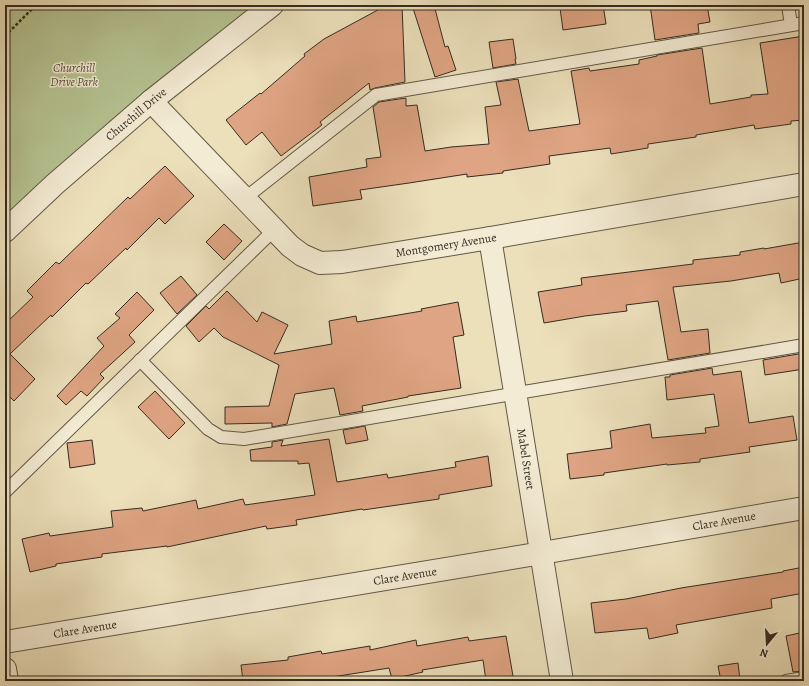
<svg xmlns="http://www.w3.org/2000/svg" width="809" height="686" font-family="Alegreya,serif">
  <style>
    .green { fill: #b6c392; stroke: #75785a }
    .building { fill: #dfa483; stroke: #342c21 }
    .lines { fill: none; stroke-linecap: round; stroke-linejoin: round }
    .service-casing { stroke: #625948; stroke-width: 14 }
    .minor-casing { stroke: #625948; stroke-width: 24 }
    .path { stroke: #342c21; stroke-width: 2.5; stroke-dasharray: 3 2; stroke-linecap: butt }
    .service { stroke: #f3ebd3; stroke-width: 12 }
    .minor { stroke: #f3ebd3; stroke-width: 22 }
    .labels { text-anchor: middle; stroke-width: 3; stroke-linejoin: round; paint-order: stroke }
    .park-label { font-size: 12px; font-style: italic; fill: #54523d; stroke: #f3ebd3 }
    .street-label { font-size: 12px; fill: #342c21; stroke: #f3ebd3 }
  </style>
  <rect width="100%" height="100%" fill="#ece0bb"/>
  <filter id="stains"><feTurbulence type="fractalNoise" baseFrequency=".005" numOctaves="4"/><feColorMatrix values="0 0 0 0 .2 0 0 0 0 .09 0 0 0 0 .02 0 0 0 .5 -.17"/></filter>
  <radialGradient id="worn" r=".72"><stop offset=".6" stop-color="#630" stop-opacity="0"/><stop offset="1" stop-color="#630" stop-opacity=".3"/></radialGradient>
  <!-- green -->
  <path class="green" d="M5,5h267l-267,226z"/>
  <!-- building -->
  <g class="building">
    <path d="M387,5h15l3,77 -30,6 -5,2 -1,-7 -49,39 2,3 -41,31 -19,-24 -16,13 -20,-25 34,-27 1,1 44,-38 -1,-2 20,-15z"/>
    <path d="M412,5h22l11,42 3,-1 8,24 -21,7z"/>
    <path d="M584,5h19l3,19 -43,6 -3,-22z"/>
    <path d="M650,5h57l3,17 -12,2 1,9 -44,7z"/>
    <path d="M804,36v84l-13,1v3l-36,5 -1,-4 -58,10v2l-48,7v4l-37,6 -1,-6 -61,8 1,8 -47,7v2l-36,4v-3l-58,9 -49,7 2,9 -49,7 -4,-29 58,-10 -1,-8 15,-2 -8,-50 6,-5 27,-4v8l11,-1 8,46 26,-4 38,-3 -4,-37 16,-2 -5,-23 22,-3 11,52 51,-7 -9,-53 18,-3 1,3 49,-7v-4l18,-4v-1l45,-7 8,56 41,-7v-2l17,-1 -8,-51z"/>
    <path d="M513,39l3,20h-1l1,5 -23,4 -4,-26z"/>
    <path d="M165,166l29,30 -29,28 -6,-6 -32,32 -1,-2 -38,36 -2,-1 -34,34 -1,-2 -41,39 25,25 -21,22 -9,-9v-68l28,-27 -6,-6 29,-29 3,2 69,-67 2,2z"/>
    <path d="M224,224l18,17 -18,19 -18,-18z"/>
    <path d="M804,242v36l-23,5 -2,-10 -48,8 -58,6 8,45 27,-3 2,24 -42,7 -10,-59 -32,4 1,6 -42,5 -41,7 -6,-31 44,-7 -1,-7 112,-14v-4l47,-5v-3l24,-4v1z"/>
    <path d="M181,276l16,19 -20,19 -17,-21z"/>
    <path d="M227,291l30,31 5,-10 26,13 -14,29 58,-10 -3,-23 27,-5 1,6 65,-11 -1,-2 37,-7 6,33 -11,2 8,51 -53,8v1l-46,9 1,5 -23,4 -6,-27 -39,6 -8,30 -15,3v-4l-47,1v-17l44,-1 10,-41 -56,-28 -9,-9 -15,14 -13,-16 20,-20 3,3z"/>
    <path d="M137,292l17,18 -25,25 6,7 -35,32 4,4 -17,18 -6,-5 -15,14 -9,-9 47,-50 -7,-8 23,-20 -5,-4z"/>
    <path d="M804,353v16l-39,6 -2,-15z"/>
    <path d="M712,368l1,7 28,-4 8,52 44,-7 4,24 -48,7 1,5 -50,7v3l-33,3v-1l-63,9v2l-34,4 -3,-25 45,-6 -2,-17 40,-7 2,14 54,-5 -1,-5 14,-2 -5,-32 -47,6 -2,-23h5v-2z"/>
    <path d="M155,391l30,32 -16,16 -31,-32z"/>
    <path d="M365,426l3,14 -22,4 -3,-14z"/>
    <path d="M329,439l8,43 50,-8 1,4 68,-11 -1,-5 33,-6 4,30 -53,9v4l-76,11 -1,-1 -66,11 1,5 -30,4 -1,-3 -99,21v-1l-65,8v3l-46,7v2l-26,6 -8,-33 27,-6 1,3 63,-9 -2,-16 31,-3 1,3 53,-11 2,9 45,-10 2,6 70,-10 -6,-32 -11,1v-3h-47l-1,-11 22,-3v-5l11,-2 -2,6z"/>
    <path d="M92,440l3,24 -25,4 -3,-25z"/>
    <path d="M804,567v26l-33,6 1,9 -96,17 2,8 -29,6 -2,-11 -52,5 -4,-30 35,-4 55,-11 102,-16v-1z"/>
    <path d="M804,632v39l-11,1 -7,-36z"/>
    <path d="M506,636l7,40 -27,5 -3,-21 -61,10 1,2 -31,7 -3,-11 -63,10v3h-83l-2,-16 47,-5v-3l33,-6 1,3 48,-8v4l46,-10 1,6 51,-9 1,4z"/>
    <path d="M738,663l2,17 -8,1h-11l-3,-15z"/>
  </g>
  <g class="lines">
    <defs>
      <g id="service">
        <path d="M788,5l3,20"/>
        <path d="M244,199l132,-104 428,-72"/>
        <path d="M140,360l68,69 13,8 23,2 560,-94"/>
        <path d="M5,492l269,-262"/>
        <path d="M786,681l18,-3"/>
      </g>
      <g id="minor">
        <path d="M151,101l139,145 12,9 18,8 22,-1 148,-24 314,-54"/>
        <path d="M5,231l50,-47 96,-83 121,-96"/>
        <path d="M490,238l72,443"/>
        <path d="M5,642l537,-89 262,-45"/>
        <path d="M5,669l2,12"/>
      </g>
    </defs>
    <!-- service casing -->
    <use href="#service" class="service-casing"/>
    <!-- minor casing -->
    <use href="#minor" class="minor-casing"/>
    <!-- path -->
    <path class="path" d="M5,36l31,-31"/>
    <!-- service -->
    <use href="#service" class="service"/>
    <!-- minor -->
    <use href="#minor" class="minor"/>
  </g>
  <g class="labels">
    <!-- park labels -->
    <g class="park-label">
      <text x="74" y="72">Churchill<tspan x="74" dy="14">Drive Park</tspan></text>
    </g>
    <!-- street labels -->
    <g class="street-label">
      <text transform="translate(136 114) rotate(-40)" y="4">Churchill Drive</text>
      <text transform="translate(446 245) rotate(-9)" y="4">Montgomery Avenue</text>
      <text transform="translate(526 459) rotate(81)" y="4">Mabel Street</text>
      <text transform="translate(724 521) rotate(-10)" y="4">Clare Avenue</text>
      <text transform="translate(405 576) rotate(-9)" y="4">Clare Avenue</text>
      <text transform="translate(85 629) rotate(-9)" y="4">Clare Avenue</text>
    </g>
  </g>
  <!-- margin -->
  <rect width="809" height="686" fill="none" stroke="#ece0bb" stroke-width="20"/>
  <rect x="6" y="6" width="797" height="674" fill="none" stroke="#342c21" stroke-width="2"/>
  <rect x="10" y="10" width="789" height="666" fill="none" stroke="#342c21"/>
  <!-- north arrow -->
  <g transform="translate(767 644) rotate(198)" stroke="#f3ebd3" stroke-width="3" paint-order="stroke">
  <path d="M0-3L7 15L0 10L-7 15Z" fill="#342c21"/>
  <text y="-6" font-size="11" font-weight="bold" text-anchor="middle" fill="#342c21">N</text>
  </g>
  <rect width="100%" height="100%" filter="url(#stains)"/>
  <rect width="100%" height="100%" fill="url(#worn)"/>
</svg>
